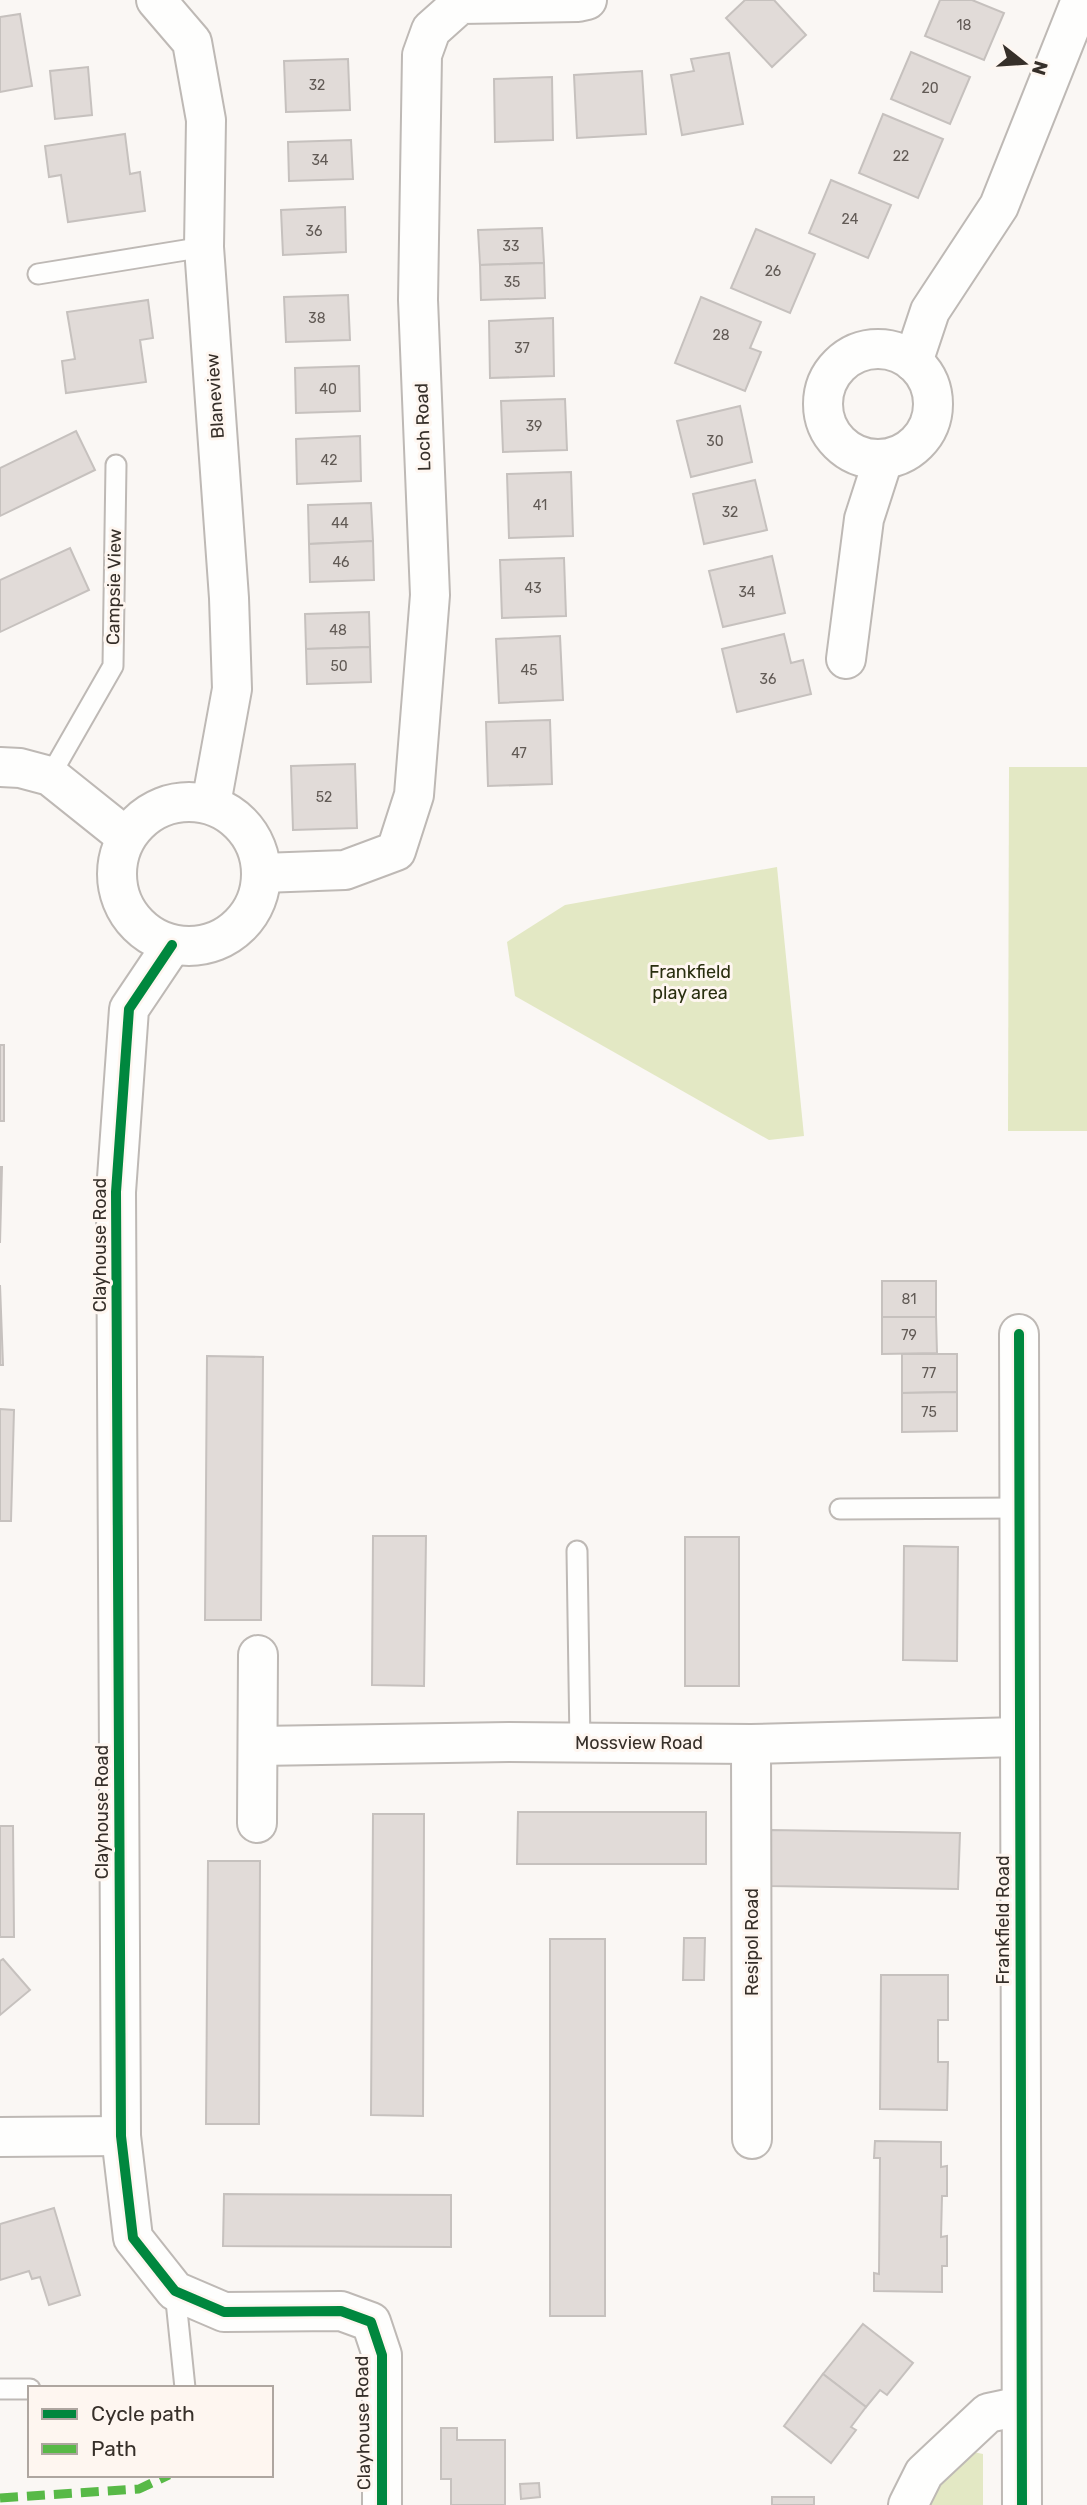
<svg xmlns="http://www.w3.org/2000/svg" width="1087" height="2505" font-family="Rubik,sans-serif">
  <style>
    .green { fill: #e3e8c4 }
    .building { fill: #e1dbd8; stroke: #c6c1be; stroke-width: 2 }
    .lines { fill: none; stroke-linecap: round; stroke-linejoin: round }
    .lane-casing { stroke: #beb9b5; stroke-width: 23 }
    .street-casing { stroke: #beb9b5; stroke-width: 42 }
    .lane { stroke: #fefefd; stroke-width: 19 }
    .street { stroke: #fefefd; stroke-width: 38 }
    .quiet { stroke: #58b947; stroke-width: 9; stroke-dasharray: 18 9; stroke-linecap: butt }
    .cycleway-casing { stroke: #fef6f0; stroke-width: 15 }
    .cycleway { stroke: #00873e; stroke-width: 10 }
    .labels { text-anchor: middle; stroke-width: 6; stroke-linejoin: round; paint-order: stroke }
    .number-label { font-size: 14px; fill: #615a55 }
    .street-label { font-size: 18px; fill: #362f29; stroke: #fef6f0 }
    .park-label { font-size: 18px; fill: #292e0f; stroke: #fef6f0 }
  </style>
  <rect width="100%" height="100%" fill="#faf7f4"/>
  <!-- green -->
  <g class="green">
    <path d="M1009,767h78v364h-79z"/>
    <path d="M777,867l27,269 -35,4 -254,-144 -8,-54 58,-37z"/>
    <path d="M964,2450l19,4v51h-64z"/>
  </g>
  <!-- building -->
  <g class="building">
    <path d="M745,0h29l32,35 -34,32 -46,-49z"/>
    <path d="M940,0h32l32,13 -20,47 -59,-24z"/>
    <path d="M20,14l12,72 -32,6v-75z"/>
    <path d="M911,52l59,25 -20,47 -59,-25z"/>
    <path d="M729,53l14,71 -61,11 -11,-60 23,-4 -3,-12z"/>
    <path d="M348,59l2,51 -64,2 -2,-51z"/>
    <path d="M88,67l4,48 -37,4 -5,-48z"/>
    <path d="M642,71l4,63 -69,4 -3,-63z"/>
    <path d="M552,77l1,63 -58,2 -1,-63z"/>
    <path d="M883,114l60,25 -25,59 -59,-25z"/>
    <path d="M125,134l5,40 10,-2 5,39 -77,11 -7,-47 -12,2 -4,-31z"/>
    <path d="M351,140l2,39 -64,2 -1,-39z"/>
    <path d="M831,180l60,25 -23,53 -59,-25z"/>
    <path d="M345,207l1,45 -63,3 -2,-45z"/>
    <path d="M542,228l2,35 -64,2 -2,-35z"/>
    <path d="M756,229l59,25 -25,59 -59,-25z"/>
    <path d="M544,263l1,35 -64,2 -1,-35z"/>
    <path d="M348,295l2,45 -64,2 -2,-45z"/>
    <path d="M701,297l60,25 -11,26 11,4 -16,39 -70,-28z"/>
    <path d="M148,300l5,38 -13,2 6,42 -80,11 -4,-32 13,-2 -8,-47z"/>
    <path d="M553,318l1,58 -64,2 -1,-57z"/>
    <path d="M359,366l1,45 -64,2 -1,-45z"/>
    <path d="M565,399l2,51 -64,2 -2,-51z"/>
    <path d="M740,406l12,56 -61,15 -14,-56z"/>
    <path d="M76,431l19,39 -95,46v-48z"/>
    <path d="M360,436l1,45 -64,3 -1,-45z"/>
    <path d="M571,472l2,64 -64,2 -2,-64z"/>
    <path d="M755,480l12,50 -63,14 -11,-50z"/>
    <path d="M371,503l2,38 -64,3 -1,-39z"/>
    <path d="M373,541l1,39 -64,2 -1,-38z"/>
    <path d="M70,548l19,42 -89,42v-52z"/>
    <path d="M772,556l13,57 -62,14 -14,-56z"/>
    <path d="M564,558l2,58 -64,2 -2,-58z"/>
    <path d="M369,612l1,35 -64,2 -1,-35z"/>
    <path d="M784,634l7,29 12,-3 8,34 -74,18 -15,-63z"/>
    <path d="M560,636l3,64 -64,3 -3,-64z"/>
    <path d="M370,647l1,35 -64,2 -1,-35z"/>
    <path d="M550,720l2,64 -64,2 -2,-64z"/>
    <path d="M355,764l2,64 -64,2 -2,-64z"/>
    <rect x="0" y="1045" width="4" height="76"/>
    <path d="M0,1167h2l-2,76z"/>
    <rect x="882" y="1281" width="54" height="36"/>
    <path d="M0,1285l3,80h-3z"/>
    <path d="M882,1317h54l1,36 -55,1z"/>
    <path d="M902,1354h55v38l-55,1z"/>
    <path d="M207,1356l56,1 -2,263h-56z"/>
    <path d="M957,1392v39l-55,1v-39z"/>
    <path d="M0,1409l14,1 -3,111h-11z"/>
    <path d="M373,1536h53l-2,150 -52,-1z"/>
    <rect x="685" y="1537" width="54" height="149"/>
    <path d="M904,1546l54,1 -1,114 -54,-1z"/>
    <path d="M518,1812h188v52h-189z"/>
    <path d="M373,1814h51l-1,302 -52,-1z"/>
    <path d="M0,1826h13l1,111h-14z"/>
    <path d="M771,1830l189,3 -2,56 -188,-3z"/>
    <path d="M208,1861h52l-1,263h-53z"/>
    <path d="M684,1938h21l-1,42h-21z"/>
    <rect x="550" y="1939" width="55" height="377"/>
    <path d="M3,1959l27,31 -30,25v-54z"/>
    <path d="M881,1975h67v45h-10v42h10l-1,48 -67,-1z"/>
    <path d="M875,2141l66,1v25l6,-1v30h-5l-1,41 6,-1v30h-5v26l-68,-1v-18l5,1 1,-116h-6z"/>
    <path d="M224,2194l227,1v52l-228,-1z"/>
    <path d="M54,2208l26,87 -31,10 -9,-28 -8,2 -3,-8 -29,9v-56z"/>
    <path d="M863,2324l50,39 -26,32 -7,-5 -14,17 -43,-33z"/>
    <path d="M823,2374l43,33 -15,20 5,3 -25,33 -47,-37z"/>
    <path d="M441,2428h16v12h48v65h-54v-26h-10z"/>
    <path d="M539,2483l1,14 -19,2 -1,-15z"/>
    <rect x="772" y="2497" width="42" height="8"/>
  </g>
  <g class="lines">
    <defs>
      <g id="lane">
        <path d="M38,274l166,-27"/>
        <path d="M50,776l63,-110 3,-201"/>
        <path d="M840,1509l180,-1"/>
        <path d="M577,1551l3,192"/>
        <path d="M175,2291l10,97"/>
        <path d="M0,2389h30"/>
      </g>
      <g id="street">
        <path d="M156,0l36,42 14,78 -2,127 25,351 3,91 -21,115"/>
        <circle cx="878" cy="404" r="55"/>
        <path d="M913,362l17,-51 69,-105 82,-206"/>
        <path d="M846,659l18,-140 19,-59"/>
        <path d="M0,767l20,1 30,8 75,60"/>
        <circle cx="189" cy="874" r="72"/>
        <path d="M262,873l83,-3 51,-19 18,-56 16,-200 -12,-295 4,-245 9,-25 29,-26 118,-2 9,-2"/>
        <path d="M172,945l-43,64 -13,183 5,944 12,102 42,53 49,21 117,-1 30,11 11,33v150"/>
        <path d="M1019,1334l3,1171"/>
        <path d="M751,1744l1,395"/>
        <path d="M258,1746l251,-4 242,2 269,-7"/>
        <path d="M257,1823l1,-168"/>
        <path d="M0,2137l121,-1"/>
        <path d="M908,2505l16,-32 64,-60 33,-7"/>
      </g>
    </defs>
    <!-- lane casing -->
    <use href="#lane" class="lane-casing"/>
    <!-- street casing -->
    <use href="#street" class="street-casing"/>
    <!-- lane -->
    <use href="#lane" class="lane"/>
    <!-- street -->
    <use href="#street" class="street"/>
    <!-- quiet -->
    <path class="quiet" d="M0,2498l139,-9 30,-14"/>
    <defs>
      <g id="cycleway">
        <path d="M172,945l-43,64 -13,183 5,944 12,102 42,53 49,21 117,-1 30,11 11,33v150"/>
        <path d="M1019,1334l3,1171"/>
      </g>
    </defs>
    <!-- cycleway casing -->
    <use href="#cycleway" class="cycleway-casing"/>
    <!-- cycleway -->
    <use href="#cycleway" class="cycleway"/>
  </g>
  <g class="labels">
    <!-- number labels -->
    <g class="number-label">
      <text x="964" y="30">18</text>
      <text x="317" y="90">32</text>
      <text x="930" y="93">20</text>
      <text x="901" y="161">22</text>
      <text x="320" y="165">34</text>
      <text x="850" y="224">24</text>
      <text x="314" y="236">36</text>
      <text x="511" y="251">33</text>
      <text x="773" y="276">26</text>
      <text x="512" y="287">35</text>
      <text x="317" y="323">38</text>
      <text x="721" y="340">28</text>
      <text x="522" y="353">37</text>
      <text x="328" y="394">40</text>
      <text x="534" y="431">39</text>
      <text x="715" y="446">30</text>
      <text x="329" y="465">42</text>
      <text x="540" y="510">41</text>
      <text x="730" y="517">32</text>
      <text x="340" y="528">44</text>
      <text x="341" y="567">46</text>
      <text x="533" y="593">43</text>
      <text x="747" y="597">34</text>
      <text x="338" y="635">48</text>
      <text x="339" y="671">50</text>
      <text x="529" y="675">45</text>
      <text x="768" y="684">36</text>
      <text x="519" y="758">47</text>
      <text x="324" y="802">52</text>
      <text x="909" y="1304">81</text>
      <text x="909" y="1340">79</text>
      <text x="929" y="1378">77</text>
      <text x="929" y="1417">75</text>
    </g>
    <!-- street labels -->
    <g class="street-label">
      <text transform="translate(215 396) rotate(-94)" y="6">Blaneview</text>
      <text transform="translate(423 427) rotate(-92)" y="6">Loch Road</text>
      <text transform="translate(114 587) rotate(-89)" y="6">Campsie View</text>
      <text transform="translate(100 1245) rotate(-90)" y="6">Clayhouse Road</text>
      <text x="639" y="1749">Mossview Road</text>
      <text transform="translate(102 1812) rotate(-90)" y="6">Clayhouse Road</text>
      <text transform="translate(1003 1920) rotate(-90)" y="6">Frankfield Road</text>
      <text transform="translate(752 1942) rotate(-90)" y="6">Resipol Road</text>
      <text transform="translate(363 2423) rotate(-91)" y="6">Clayhouse Road</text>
    </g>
    <!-- park labels -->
    <g class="park-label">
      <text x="690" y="978">Frankfield<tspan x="690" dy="21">play area</tspan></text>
    </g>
  </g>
  <!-- legend -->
  <rect x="28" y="2386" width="245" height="91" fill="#fef6f0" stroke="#aea6a0" stroke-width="2"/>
  <rect x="42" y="2409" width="35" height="10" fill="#00873e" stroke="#aea6a0" stroke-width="2"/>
  <text x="91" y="2421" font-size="21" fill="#362f29">Cycle path</text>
  <rect x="42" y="2444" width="35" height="10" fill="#58b947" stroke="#aea6a0" stroke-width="2"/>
  <text x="91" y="2456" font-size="21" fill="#362f29">Path</text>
  <!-- north arrow -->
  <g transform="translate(1024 63) rotate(107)" stroke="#fef6f0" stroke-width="5" paint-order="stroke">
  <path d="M0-5L12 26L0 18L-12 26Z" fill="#362f29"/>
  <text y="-10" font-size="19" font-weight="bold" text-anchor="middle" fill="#362f29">N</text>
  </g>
</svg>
